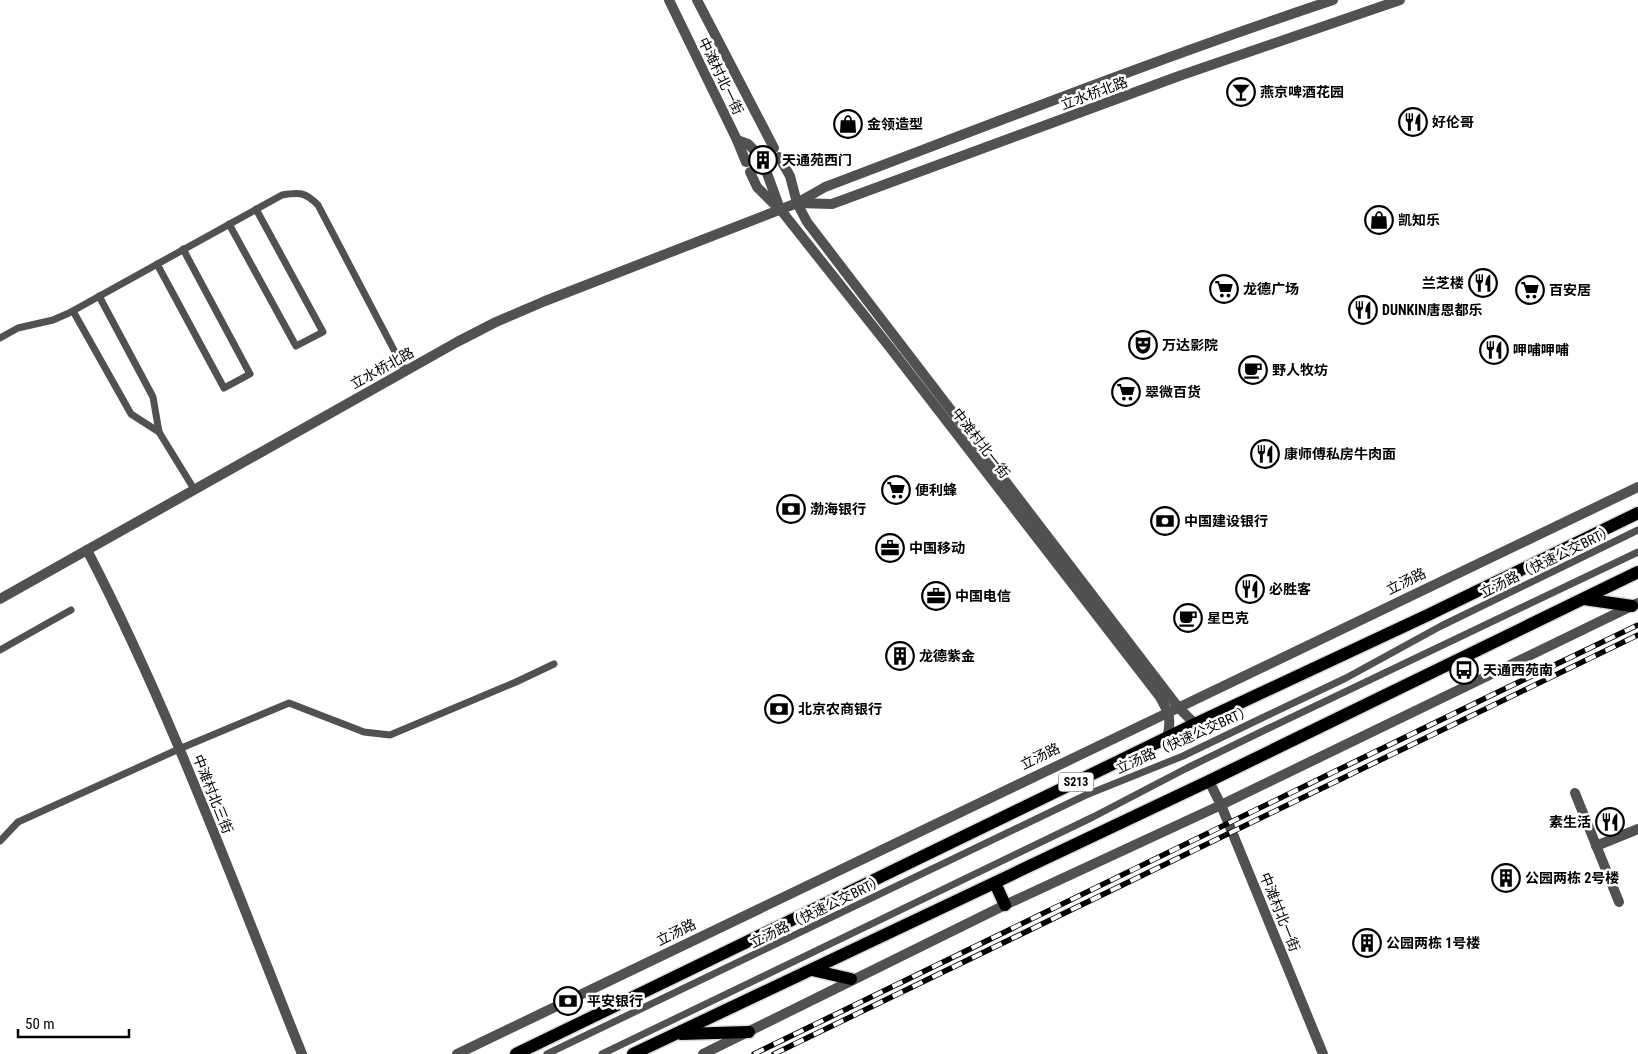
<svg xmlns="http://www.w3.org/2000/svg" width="1638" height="1054" font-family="'Roboto Condensed','Noto Sans SC',sans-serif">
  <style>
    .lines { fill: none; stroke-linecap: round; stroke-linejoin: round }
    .primary-casing { stroke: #dbdbdb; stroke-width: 15 }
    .service { stroke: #515151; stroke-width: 7 }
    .minor { stroke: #515151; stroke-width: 10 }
    .tertiary { stroke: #515151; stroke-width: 10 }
    .primary { stroke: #000; stroke-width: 12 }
    .rail-casing { stroke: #000; stroke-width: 5.5 }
    .rail { stroke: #fff; stroke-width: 4; stroke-dasharray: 11; stroke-linecap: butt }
    .labels { text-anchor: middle; stroke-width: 5; stroke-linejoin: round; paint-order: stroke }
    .shield { fill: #fff; stroke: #4c4c4c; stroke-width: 1 }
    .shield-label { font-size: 12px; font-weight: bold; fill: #000 }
    .street-label { font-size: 14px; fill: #000; stroke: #fff }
    .poi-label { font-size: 14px; font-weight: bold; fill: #000; stroke: #fff; text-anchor: start }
  </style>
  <rect width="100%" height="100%" fill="#fff"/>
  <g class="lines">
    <defs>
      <g id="primary">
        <path d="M1584,599l48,7"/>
        <path d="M995,883l10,22"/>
        <path d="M812,970l39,9"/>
        <path d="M681,1034l68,-2"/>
        <path d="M516,1054l679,-330 233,-109 210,-102"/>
        <path d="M633,1054l576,-273 429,-209"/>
      </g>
    </defs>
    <!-- primary casing -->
    <use href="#primary" class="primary-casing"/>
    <!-- service -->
    <g class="service">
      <path d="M229,224l67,122 27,-14 -67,-123"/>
      <path d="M157,264l67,124 26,-14 -67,-125"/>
      <path d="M99,296l54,101 6,35 35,57"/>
      <path d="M73,311l58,103 28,18"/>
      <path d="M0,338l18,-10 35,-8 16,-7 213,-118c18,-3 23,-3 36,10l87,166"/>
      <path d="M0,650l71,-40"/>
      <path d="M0,841l18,-19 161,-73 110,-46 75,29 26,3 126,-53 38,-18"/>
      <path d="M547,1054l539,-259 97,-39 81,-39 82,-39 95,-52 197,-96"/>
      <path d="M602,1054l491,-237 94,-49 82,-40 369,-176"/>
    </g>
    <!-- minor -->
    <g class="minor">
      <path d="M87,550c84,162 147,335 215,504"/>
      <path d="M1575,793l44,109"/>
      <path d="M1596,846l42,-17"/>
      <path d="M457,1054l1181,-567"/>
      <path d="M703,1054l302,-149 216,-100 417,-202"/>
    </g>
    <!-- tertiary -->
    <g class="tertiary">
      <path d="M669,0l68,140 9,22"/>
      <path d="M697,0l77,148"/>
      <path d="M737,140l11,4 11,11"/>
      <path d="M779,157l11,19 7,27 10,19 371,485 17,17"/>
      <path d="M764,165l16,44 111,140 269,348c9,16 12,22 7,41"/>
      <path d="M750,172l7,15 20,20"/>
      <path d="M798,203l34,1 347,-128 221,-76"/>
      <path d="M0,599l457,-257 39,-20 49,-21 252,-98 28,-16c169,-64 337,-130 508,-187"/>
      <path d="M1209,781l12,24 102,249"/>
    </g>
    <!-- primary -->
    <use href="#primary" class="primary"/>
    <defs>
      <g id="rail">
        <path d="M754,1054l740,-360 144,-69"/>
        <path d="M774,1054l864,-419"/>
      </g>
    </defs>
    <!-- rail casing -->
    <use href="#rail" class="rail-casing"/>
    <!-- rail -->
    <use href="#rail" class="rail"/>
  </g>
  <!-- icons -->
  <defs>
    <symbol id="bar-ring" viewBox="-11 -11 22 22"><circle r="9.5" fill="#fff" stroke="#000" stroke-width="1.5"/><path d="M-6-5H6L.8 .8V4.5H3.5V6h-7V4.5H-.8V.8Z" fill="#000"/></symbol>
    <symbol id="restaurant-ring" viewBox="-11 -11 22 22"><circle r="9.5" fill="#fff" stroke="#000" stroke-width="1.5"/><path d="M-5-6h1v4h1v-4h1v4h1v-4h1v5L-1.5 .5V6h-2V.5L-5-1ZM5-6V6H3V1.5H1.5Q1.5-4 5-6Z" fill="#000"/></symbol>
    <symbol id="shop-ring" viewBox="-11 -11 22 22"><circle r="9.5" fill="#fff" stroke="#000" stroke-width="1.5"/><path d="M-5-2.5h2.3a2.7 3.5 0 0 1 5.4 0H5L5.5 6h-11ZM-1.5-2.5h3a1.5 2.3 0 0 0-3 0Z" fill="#000"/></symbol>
    <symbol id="building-ring" viewBox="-11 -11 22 22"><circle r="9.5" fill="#fff" stroke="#000" stroke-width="1.5"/><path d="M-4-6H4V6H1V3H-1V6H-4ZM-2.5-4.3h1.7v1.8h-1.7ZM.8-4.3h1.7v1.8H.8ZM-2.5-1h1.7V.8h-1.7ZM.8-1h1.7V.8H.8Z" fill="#000"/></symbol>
    <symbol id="supermarket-ring" viewBox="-11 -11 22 22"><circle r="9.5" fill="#fff" stroke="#000" stroke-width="1.5"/><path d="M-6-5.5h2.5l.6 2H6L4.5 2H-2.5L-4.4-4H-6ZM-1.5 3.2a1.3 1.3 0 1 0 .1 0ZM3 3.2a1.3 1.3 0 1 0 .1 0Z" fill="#000"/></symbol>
    <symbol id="theatre-ring" viewBox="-11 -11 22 22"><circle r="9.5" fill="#fff" stroke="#000" stroke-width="1.5"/><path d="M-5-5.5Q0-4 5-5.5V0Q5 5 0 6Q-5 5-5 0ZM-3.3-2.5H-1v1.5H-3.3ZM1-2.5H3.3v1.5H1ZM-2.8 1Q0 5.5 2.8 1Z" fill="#000"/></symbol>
    <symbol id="cafe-ring" viewBox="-11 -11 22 22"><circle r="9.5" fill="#fff" stroke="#000" stroke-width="1.5"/><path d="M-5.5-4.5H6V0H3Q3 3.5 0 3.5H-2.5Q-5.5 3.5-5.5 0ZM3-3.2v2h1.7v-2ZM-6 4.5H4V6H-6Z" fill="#000"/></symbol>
    <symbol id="bank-ring" viewBox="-11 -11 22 22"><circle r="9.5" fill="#fff" stroke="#000" stroke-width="1.5"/><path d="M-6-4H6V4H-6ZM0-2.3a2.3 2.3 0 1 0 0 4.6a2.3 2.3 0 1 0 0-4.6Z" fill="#000"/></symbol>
    <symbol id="office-ring" viewBox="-11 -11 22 22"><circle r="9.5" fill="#fff" stroke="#000" stroke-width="1.5"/><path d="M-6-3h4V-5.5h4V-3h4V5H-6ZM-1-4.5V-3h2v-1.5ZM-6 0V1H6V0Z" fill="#000"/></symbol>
    <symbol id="bus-ring" viewBox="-11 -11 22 22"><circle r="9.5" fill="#fff" stroke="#000" stroke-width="1.5"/><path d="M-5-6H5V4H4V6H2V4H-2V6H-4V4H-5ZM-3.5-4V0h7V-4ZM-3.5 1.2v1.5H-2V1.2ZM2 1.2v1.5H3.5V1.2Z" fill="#000"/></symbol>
  </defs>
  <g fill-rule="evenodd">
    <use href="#bar-ring" x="1225" y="76" width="32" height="32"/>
    <use href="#restaurant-ring" x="1397" y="106" width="32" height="32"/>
    <use href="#shop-ring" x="832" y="108" width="32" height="32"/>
    <use href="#building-ring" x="747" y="144" width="32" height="32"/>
    <use href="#shop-ring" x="1363" y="204" width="32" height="32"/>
    <use href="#restaurant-ring" x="1467" y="267" width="32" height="32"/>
    <use href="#supermarket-ring" x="1208" y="273" width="32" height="32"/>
    <use href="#supermarket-ring" x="1514" y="274" width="32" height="32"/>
    <use href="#restaurant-ring" x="1347" y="294" width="32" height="32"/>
    <use href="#theatre-ring" x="1127" y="329" width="32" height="32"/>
    <use href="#restaurant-ring" x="1478" y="334" width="32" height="32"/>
    <use href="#cafe-ring" x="1237" y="354" width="32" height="32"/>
    <use href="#supermarket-ring" x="1110" y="376" width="32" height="32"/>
    <use href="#restaurant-ring" x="1249" y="438" width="32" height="32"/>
    <use href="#supermarket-ring" x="880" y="474" width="32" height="32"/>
    <use href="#bank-ring" x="775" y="493" width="32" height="32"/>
    <use href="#bank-ring" x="1149" y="505" width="32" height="32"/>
    <use href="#office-ring" x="874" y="532" width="32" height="32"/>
    <use href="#restaurant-ring" x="1234" y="573" width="32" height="32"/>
    <use href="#office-ring" x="920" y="580" width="32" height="32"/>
    <use href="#cafe-ring" x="1172" y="602" width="32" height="32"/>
    <use href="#building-ring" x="884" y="640" width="32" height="32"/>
    <use href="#bus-ring" x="1448" y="654" width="32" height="32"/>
    <use href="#bank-ring" x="763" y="693" width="32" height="32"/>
    <use href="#restaurant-ring" x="1594" y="806" width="32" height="32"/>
    <use href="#building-ring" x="1490" y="862" width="32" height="32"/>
    <use href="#building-ring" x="1351" y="927" width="32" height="32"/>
    <use href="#bank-ring" x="552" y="985" width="32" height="32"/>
  </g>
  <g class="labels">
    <!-- shield labels -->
    <rect class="shield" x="1058.5" y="772.5" width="35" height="19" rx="4"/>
    <g class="shield-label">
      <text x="1076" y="786">S213</text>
    </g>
    <!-- street labels -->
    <g class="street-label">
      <text transform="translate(721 76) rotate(64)" y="5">中滩村北一街</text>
      <text transform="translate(1094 93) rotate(-20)" y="5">立水桥北路</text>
      <text transform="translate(382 368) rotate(-29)" y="5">立水桥北路</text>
      <text transform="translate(981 443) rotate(52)" y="5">中滩村北一街</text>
      <text transform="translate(1547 561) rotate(-26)" y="5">立汤路（快速公交BRT）</text>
      <text transform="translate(1406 581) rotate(-26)" y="5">立汤路</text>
      <text transform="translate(1184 739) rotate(-24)" y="5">立汤路（快速公交BRT）</text>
      <text transform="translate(1040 756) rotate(-26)" y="5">立汤路</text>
      <text transform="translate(213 794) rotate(68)" y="5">中滩村北三街</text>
      <text transform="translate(817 911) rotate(-26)" y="5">立汤路（快速公交BRT）</text>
      <text transform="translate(1280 912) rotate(68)" y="5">中滩村北一街</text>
      <text transform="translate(676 932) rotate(-26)" y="5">立汤路</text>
    </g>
    <!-- poi labels -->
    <g class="poi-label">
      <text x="1260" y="97">燕京啤酒花园</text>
      <text x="1432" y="127">好伦哥</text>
      <text x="867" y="129">金领造型</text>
      <text x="782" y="165">天通苑西门</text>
      <text x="1398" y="225">凯知乐</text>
      <text x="1464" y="288" text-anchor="end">兰芝楼</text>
      <text x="1243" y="294">龙德广场</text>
      <text x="1549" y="295">百安居</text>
      <text x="1382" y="315">DUNKIN唐恩都乐</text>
      <text x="1162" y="350">万达影院</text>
      <text x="1513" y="355">呷哺呷哺</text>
      <text x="1272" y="375">野人牧坊</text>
      <text x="1145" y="397">翠微百货</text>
      <text x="1284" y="459">康师傅私房牛肉面</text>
      <text x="915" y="495">便利蜂</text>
      <text x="810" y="514">渤海银行</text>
      <text x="1184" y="526">中国建设银行</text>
      <text x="909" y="553">中国移动</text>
      <text x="1269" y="594">必胜客</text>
      <text x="955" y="601">中国电信</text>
      <text x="1207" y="623">星巴克</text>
      <text x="919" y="661">龙德紫金</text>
      <text x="1483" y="675">天通西苑南</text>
      <text x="798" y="714">北京农商银行</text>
      <text x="1591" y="827" text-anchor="end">素生活</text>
      <text x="1525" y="883">公园两栋 2号楼</text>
      <text x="1386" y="948">公园两栋 1号楼</text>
      <text x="587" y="1006">平安银行</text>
    </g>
  </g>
  <!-- scale -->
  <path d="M18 1029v8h111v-8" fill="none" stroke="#000000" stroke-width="2.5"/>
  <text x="25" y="1029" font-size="15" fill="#000000" stroke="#ffffff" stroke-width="4" paint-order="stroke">50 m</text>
</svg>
